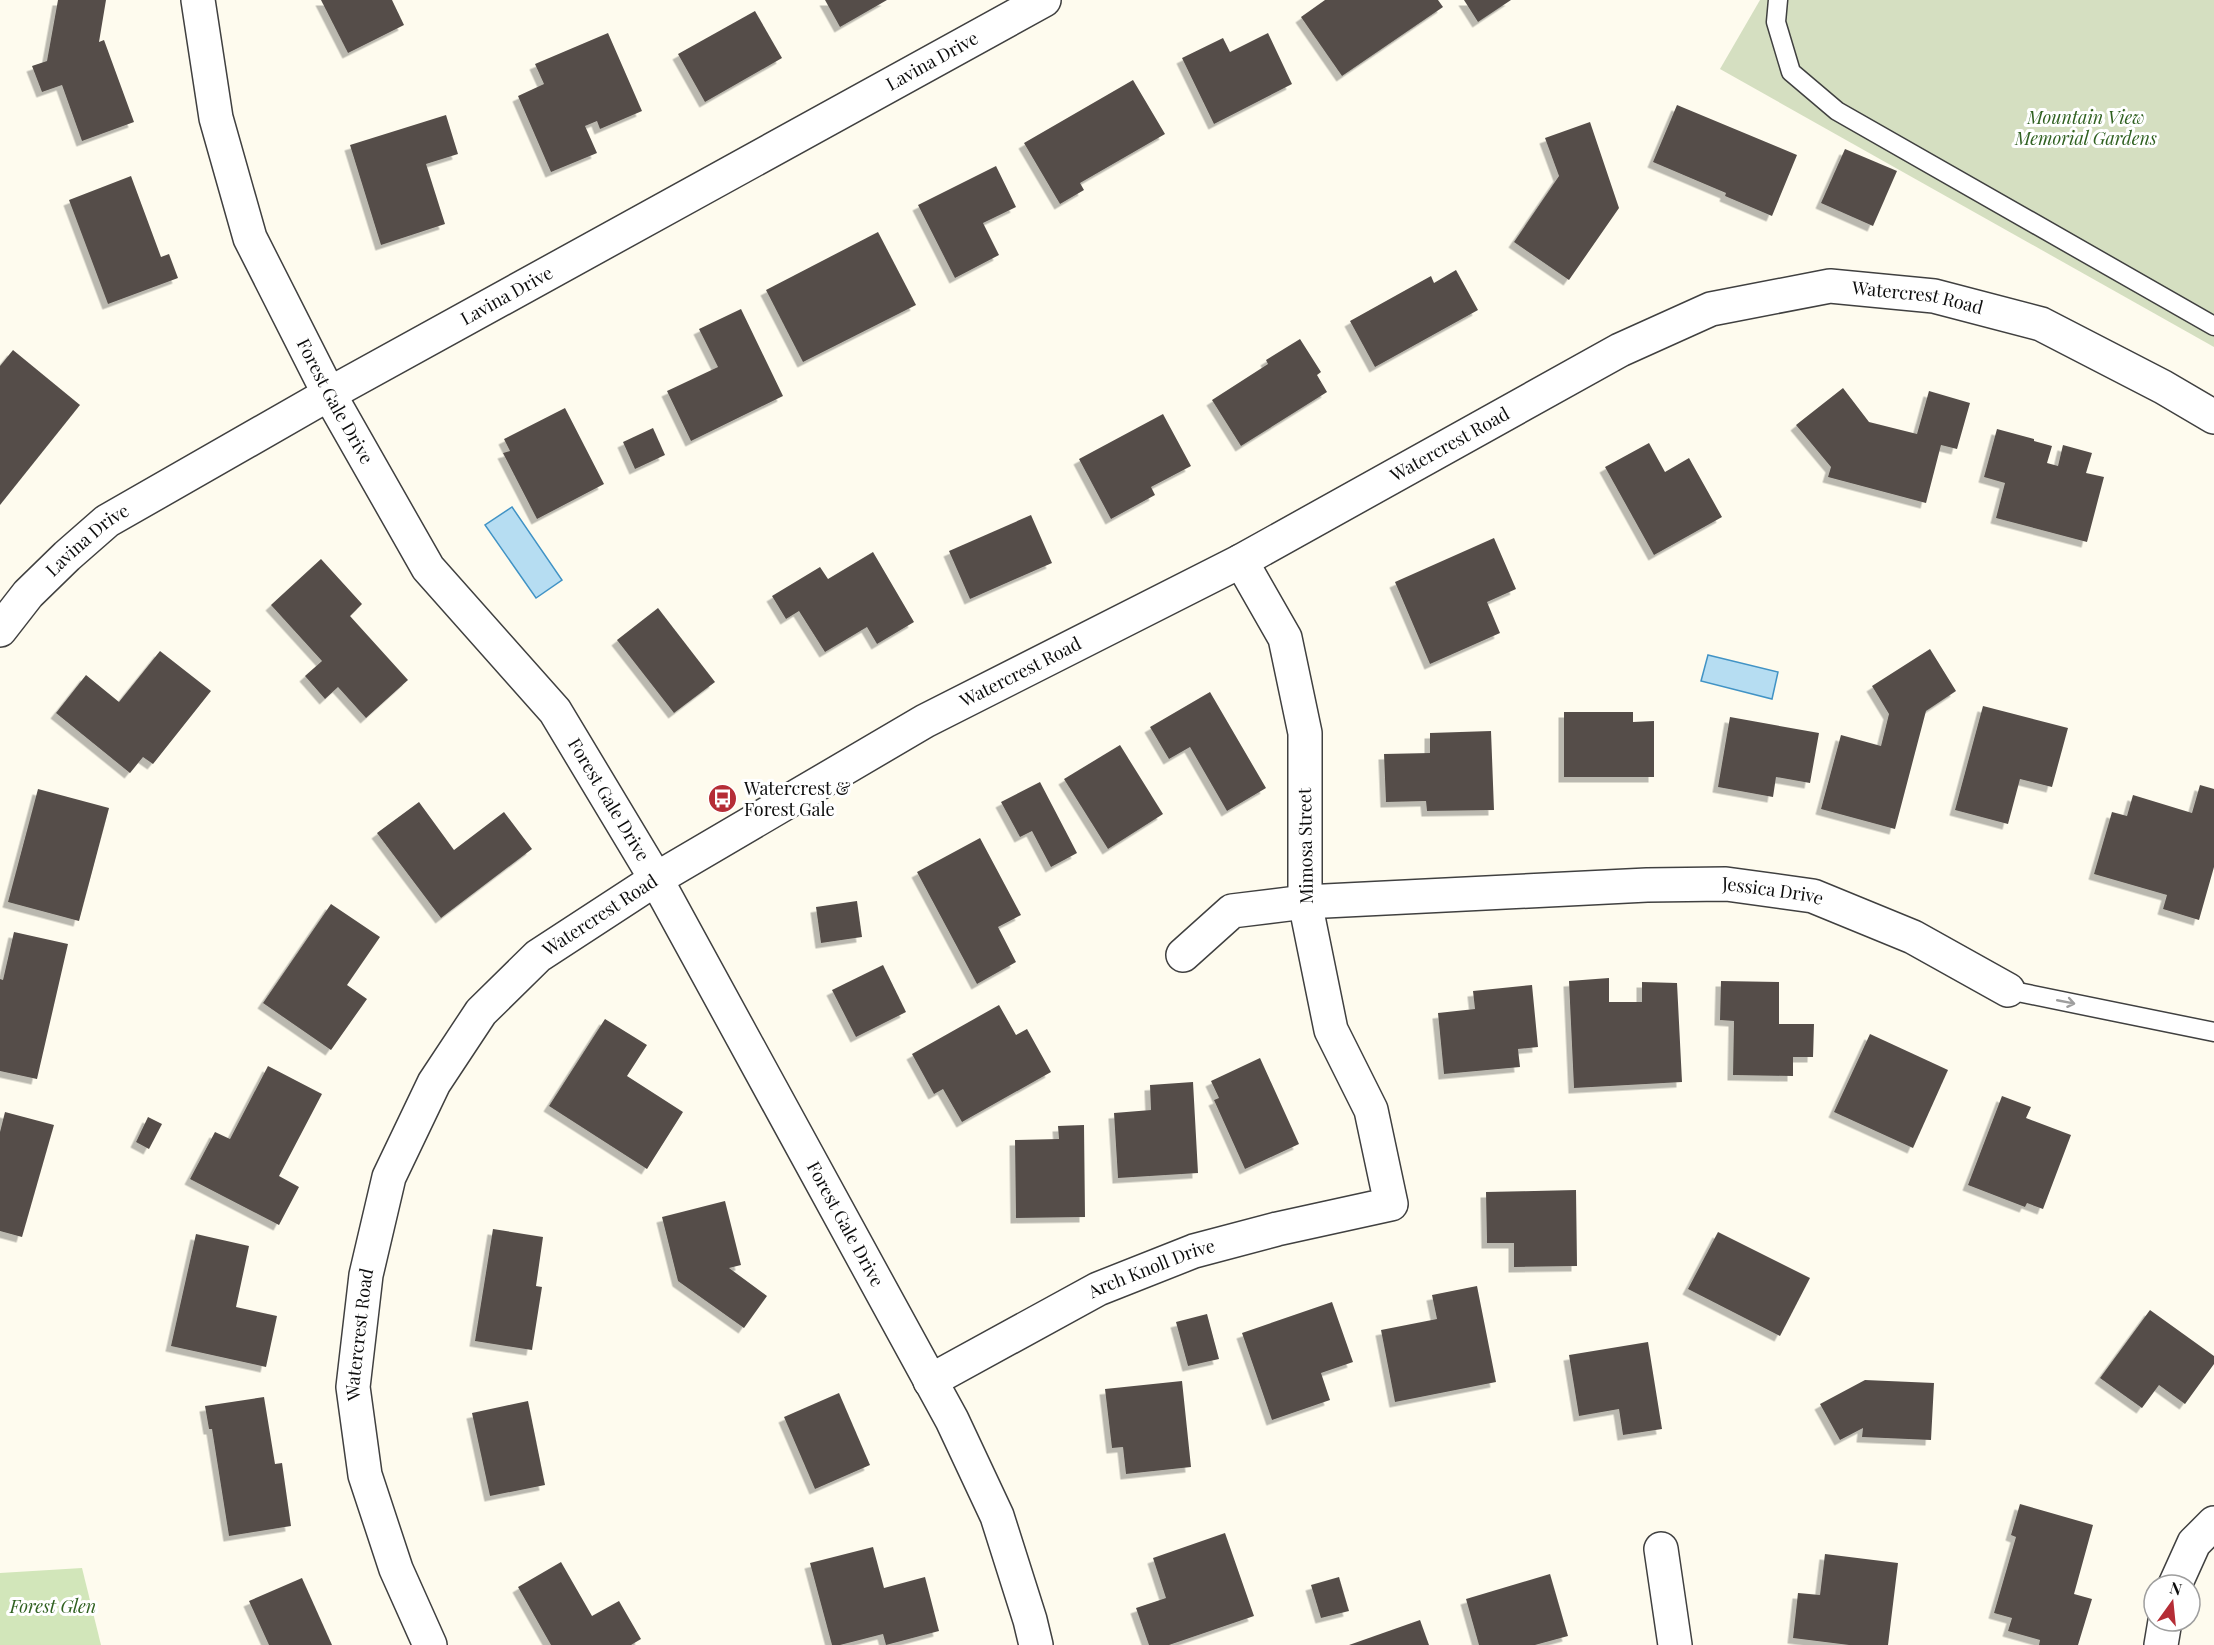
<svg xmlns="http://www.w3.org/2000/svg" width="2214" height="1645" font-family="'Playfair Display',serif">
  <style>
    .green { fill: #d2e6ba }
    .cemetery { fill: #d5dfc1 }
    .water { fill: #b6ddf2; stroke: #4193c5; stroke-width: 1.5 }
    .building { fill: #554e4a; filter: url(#shadow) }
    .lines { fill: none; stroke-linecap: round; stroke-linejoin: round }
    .lane-casing { stroke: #404040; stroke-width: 21 }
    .street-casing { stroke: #404040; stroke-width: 36 }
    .lane { stroke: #fff; stroke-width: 18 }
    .street { stroke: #fff; stroke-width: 33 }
    .oneway { stroke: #9e9e9e }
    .labels { text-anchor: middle; stroke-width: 6; stroke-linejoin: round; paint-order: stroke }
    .street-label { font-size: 18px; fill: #0d0d0d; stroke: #fff }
    .park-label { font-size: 18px; font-style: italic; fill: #306121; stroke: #fff }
    .poi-label { font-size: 18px; fill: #0d0d0d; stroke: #fff; text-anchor: start }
  </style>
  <defs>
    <filter id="shadow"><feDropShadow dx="-5.5" dy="5.5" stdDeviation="0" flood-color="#0004"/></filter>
  </defs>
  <rect width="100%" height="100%" fill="#fefbee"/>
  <!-- green -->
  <path class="green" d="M82,1568l19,77h-101v-72z"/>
  <!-- cemetery -->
  <path class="cemetery" d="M1760,0h454v347l-494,-278z"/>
  <!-- water -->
  <g class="water">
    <path d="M512,507l50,73 -26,18 -51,-73z"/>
    <path d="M1708,655l70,17 -6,27 -71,-18z"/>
  </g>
  <!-- building -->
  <g class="building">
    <path d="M58,0h48l-7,42 5,-2 30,82 -52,19 -20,-56 -20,7 -10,-26 15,-5z"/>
    <path d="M321,0h71l12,25 -56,28z"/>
    <path d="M825,0h62l-47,27z"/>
    <path d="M1325,0h113l5,7 -101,69 -41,-59z"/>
    <path d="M1464,0h47l-33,22z"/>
    <path d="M755,11l27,47 -77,44 -27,-48z"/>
    <path d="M608,33l34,78 -42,18 -3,-8 -12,5 12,27 -46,19 -33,-76 26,-12 -9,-20z"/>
    <path d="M1268,33l24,51 -78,40 -32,-66 41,-20 7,14z"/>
    <path d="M1133,80l32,54 -85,49 4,7 -24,14 -36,-61z"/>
    <path d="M1677,105l120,50 -25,61 -47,-20 1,-3 -73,-31z"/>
    <path d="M446,115l12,39 -32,10 19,60 -64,21 -31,-100z"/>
    <path d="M1590,122l29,86 -50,72 -55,-38 45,-66 -14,-38z"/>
    <path d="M1845,149l52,22 -24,55 -52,-23z"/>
    <path d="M996,166l20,41 -33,16 16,32 -44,23 -37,-73z"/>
    <path d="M131,176l30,81 8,-3 9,24 -70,26 -39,-104z"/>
    <path d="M878,232l38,73 -113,57 -37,-72z"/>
    <path d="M1456,270l22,40 -103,57 -25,-46 81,-45 3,7z"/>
    <path d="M741,309l42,87 -92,45 -24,-50 51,-24 -19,-38z"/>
    <path d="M1300,339l21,33 -4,3 10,17 -86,54 -29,-46 56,-36 -2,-4z"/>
    <path d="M13,350l67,55 -80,100v-139z"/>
    <path d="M1843,388l26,34 48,12 12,-43 41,12 -13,46 -16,-4 -15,58 -98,-26 3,-10 -35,-42z"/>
    <path d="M565,408l39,76 -67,35 -34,-66 7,-2 -6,-12z"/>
    <path d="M1163,414l28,52 -40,21 4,8 -44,24 -32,-60z"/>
    <path d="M653,428l12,27 -30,14 -12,-27z"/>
    <path d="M1997,429l37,10v2l18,5 -5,17 11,3 5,-21 29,8 -6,20 18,4 -17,65 -91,-24 9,-35 -21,-6z"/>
    <path d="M1649,443l16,29 24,-14 33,59 -68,38 -49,-88z"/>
    <path d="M1031,515l21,48 -82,36 -21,-48z"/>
    <path d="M1494,538l22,51 -29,13 13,31 -70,31 -35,-82z"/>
    <path d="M873,552l41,70 -37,22 -10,-17 -42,25 -26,-41 -13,8 -14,-23 48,-29 8,12z"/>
    <path d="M321,559l41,45 -12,12 58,64 -42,38 -28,-31 -13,12 -20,-23 17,-15 -51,-56z"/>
    <path d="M658,608l57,74 -41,31 -57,-73z"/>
    <path d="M1930,649l26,42 -30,20 -31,118 -74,-20 20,-74 40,11 8,-32 -17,-28z"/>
    <path d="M160,651l51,40 -58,73 -10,-7 -13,16 -74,-60 30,-38 33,27z"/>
    <path d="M1210,692l56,96 -39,23 -37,-64 -21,12 -19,-32z"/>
    <path d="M1983,706l85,22 -16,59 -32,-8 -12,45 -53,-14z"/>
    <path d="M1564,712h69v10l21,-1v56h-90z"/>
    <path d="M1730,717l89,16 -9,50 -34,-6 -3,20 -55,-10z"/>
    <path d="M1491,731l3,79 -67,1 -1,-10 -40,1 -2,-48 46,-1v-20z"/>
    <path d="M1120,745l43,69 -55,35 -44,-70z"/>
    <path d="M1040,782l37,71 -26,14 -19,-36 -12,6 -19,-35z"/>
    <path d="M2200,785l14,4v78l-15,53 -36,-11 4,-14 -73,-21 18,-62 15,4 6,-21 59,18z"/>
    <path d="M38,789l71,19 -30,113 -71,-19z"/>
    <path d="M419,802l35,48 50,-38 28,37 -91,69 -64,-85z"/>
    <path d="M980,838l41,77 -23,12 18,35 -39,22 -60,-112z"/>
    <path d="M857,901l5,36 -41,6 -5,-36z"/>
    <path d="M331,904l49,33 -33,48 20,14 -36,51 -68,-47z"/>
    <path d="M14,932l54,12 -31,135 -37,-8v-92l3,1z"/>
    <path d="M883,965l23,47 -50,25 -24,-47z"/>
    <path d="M1609,978v24h33v-20l35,1 5,99 -108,6 -5,-107z"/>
    <path d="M1721,981l58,1v42h35l-1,33h-20v19l-60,-1 1,-54 -14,-1z"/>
    <path d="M1532,985l6,62 -20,2 2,18 -76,7 -6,-61 37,-4 -2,-18z"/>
    <path d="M999,1005l17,30 11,-6 24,43 -89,50 -19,-33 -9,5 -22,-40z"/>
    <path d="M605,1019l42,26 -20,31 56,36 -36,57 -98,-63z"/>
    <path d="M1870,1034l78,36 -35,78 -79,-36z"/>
    <path d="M1260,1058l39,86 -54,25 -31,-69 5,-2 -8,-17z"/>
    <path d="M268,1066l54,28 -43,82 20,11 -20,38 -89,-46 25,-47 15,7z"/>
    <path d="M1193,1082l5,91 -80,5 -4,-65 37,-3 -1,-25z"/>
    <path d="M2002,1096l29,11 -5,11 45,17 -28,74 -16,-6 -2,4 -57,-22z"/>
    <path d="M5,1112l49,13 -32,112 -22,-6v-99z"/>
    <path d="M148,1117l14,7 -13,25 -13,-7z"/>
    <path d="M1084,1125l1,92 -69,1 -1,-78 44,-1 -1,-13z"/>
    <path d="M1576,1190l1,76 -63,1v-24h-27l-1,-51z"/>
    <path d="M725,1201l16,64 -12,3 38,28 -23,32 -66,-47 -16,-64z"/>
    <path d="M493,1229l50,8 -7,49 6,1 -10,63 -57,-9z"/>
    <path d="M1718,1232l92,46 -30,58 -92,-47z"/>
    <path d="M196,1234l53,12 -13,61 41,9 -11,51 -95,-21z"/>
    <path d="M1477,1286l19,96 -101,20 -14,-72 56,-11 -5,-24z"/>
    <path d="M1332,1302l21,60 -32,11 9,27 -58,20 -30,-87z"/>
    <path d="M2150,1310l64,46v8l-29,40 -26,-19 -17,23 -42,-30z"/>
    <path d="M1207,1314l12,45 -31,7 -12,-44z"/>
    <path d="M1648,1342l14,87 -39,6 -4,-26 -40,7 -10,-61z"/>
    <path d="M1865,1380l69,3 -3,57 -69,-3 1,-9 -23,12 -20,-36z"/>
    <path d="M1182,1381l9,86 -65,7 -3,-27 -11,1 -7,-59z"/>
    <path d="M839,1393l31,72 -55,24 -31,-72z"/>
    <path d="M264,1397l11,67 7,-1 9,63 -62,10 -17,-107h-3l-4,-23z"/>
    <path d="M528,1401l17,84 -55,11 -18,-83z"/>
    <path d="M2020,1504l73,21 -19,69 18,5 -14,46h-39l1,-5 -32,-9 4,-13 -18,-5 22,-76 -5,-2z"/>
    <path d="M1225,1533l29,83 -85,29h-20l-13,-37 30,-10 -13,-40z"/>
    <path d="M873,1547l11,41 41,-11 14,54 -53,14 -3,-11 -43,11h-8l-22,-82z"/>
    <path d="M1825,1554l73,9 -10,82h-39l-56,-7 5,-45 22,2z"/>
    <path d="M561,1562l31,54 27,-15 22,38 -10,6h-80l-33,-58z"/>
    <path d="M1550,1574l18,62 -33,9h-56l-13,-46z"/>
    <path d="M1339,1577l10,34 -28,7 -10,-33z"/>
    <path d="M302,1578l30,67h-63l-20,-44z"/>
    <path d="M1420,1620l9,25h-80z"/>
  </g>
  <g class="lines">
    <defs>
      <g id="lane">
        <path d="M1778,0l-2,22 15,50 46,39 377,215"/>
        <path d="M2008,990l206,42"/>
      </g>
      <g id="street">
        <path id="s1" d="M198,0l18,118 34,120 79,156 99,174 127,143 101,168 296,541 45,96 33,104 6,25"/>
        <path id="s2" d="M0,630l28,-36 39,-38 40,-35 222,-127 715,-394"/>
        <path id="s3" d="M1183,955l49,-44 73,-9 342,-17 79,-1 87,12 100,41 95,53"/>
        <path id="s4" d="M930,1381l168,-92 96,-38 83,-22 114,-25 -20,-94 -40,-80 -26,-128v-169l-20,-95 -44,-77"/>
        <path d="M1661,1549l14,96"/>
        <path d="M2175,1585l19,-42 20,-20"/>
        <path id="s5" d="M430,1645l-34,-76 -31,-94 -12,-88 13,-112 23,-98 45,-94 47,-71 57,-56 118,-77 269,-158 316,-160 379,-211 91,-41 119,-23 104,10 107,28 122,63 51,30"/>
        <path d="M2161,1645l4,-24"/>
      </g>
    </defs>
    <!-- lane casing -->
    <use href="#lane" class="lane-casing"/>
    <!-- street casing -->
    <use href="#street" class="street-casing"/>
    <!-- lane -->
    <use href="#lane" class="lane"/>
    <!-- street -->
    <use href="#street" class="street"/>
  </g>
  <!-- one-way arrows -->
  <defs><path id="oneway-shaft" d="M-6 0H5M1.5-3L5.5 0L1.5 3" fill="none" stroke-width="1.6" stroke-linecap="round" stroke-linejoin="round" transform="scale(1.5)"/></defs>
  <use class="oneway" href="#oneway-shaft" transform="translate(2066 1002) rotate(11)"/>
  <!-- icons -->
  <defs>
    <symbol id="bus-disc" viewBox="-11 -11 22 22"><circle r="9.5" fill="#b52d36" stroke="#fff"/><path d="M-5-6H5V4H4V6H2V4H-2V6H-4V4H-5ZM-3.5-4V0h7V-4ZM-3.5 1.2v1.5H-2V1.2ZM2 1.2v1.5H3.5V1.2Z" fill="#fff"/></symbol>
  </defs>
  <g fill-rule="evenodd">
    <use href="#bus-disc" x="706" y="782" width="33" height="33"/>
  </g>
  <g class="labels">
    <!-- street labels -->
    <g class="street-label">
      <text dy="6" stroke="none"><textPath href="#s2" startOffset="1098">Lavina Drive</textPath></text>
      <text dy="6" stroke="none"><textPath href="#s2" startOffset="612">Lavina Drive</textPath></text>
      <text dy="6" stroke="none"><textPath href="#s5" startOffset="2304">Watercrest Road</textPath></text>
      <text dy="6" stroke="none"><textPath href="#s1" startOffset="428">Forest Gale Drive</textPath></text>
      <text dy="6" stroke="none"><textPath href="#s5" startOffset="1800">Watercrest Road</textPath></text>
      <text dy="6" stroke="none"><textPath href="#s2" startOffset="126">Lavina Drive</textPath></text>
      <text dy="6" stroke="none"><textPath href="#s5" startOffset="1314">Watercrest Road</textPath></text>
      <text dy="6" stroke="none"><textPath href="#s1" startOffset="914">Forest Gale Drive</textPath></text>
      <text transform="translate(1306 846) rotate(-91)" y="6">Mimosa Street</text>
      <text dy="6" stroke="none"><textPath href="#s3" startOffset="608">Jessica Drive</textPath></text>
      <text dy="6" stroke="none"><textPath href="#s5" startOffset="828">Watercrest Road</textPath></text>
      <text dy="6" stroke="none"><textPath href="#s1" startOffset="1400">Forest Gale Drive</textPath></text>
      <text dy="6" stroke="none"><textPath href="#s4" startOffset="249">Arch Knoll Drive</textPath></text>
      <text dy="6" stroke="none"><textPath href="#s5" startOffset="324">Watercrest Road</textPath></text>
    </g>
    <!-- park labels -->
    <g class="park-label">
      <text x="2086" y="124">Mountain View<tspan x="2086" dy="21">Memorial Gardens</tspan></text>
      <text x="53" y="1613">Forest Glen</text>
    </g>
    <!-- poi labels -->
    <g class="poi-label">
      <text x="744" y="795">Watercrest &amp;<tspan x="744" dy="21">Forest Gale</tspan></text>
    </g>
  </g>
  <!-- north arrow -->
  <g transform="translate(2172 1603) rotate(15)"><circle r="28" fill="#ffffff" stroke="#9e9e9e" stroke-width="1.5"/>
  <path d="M0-4.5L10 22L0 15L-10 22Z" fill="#b52d36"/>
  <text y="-9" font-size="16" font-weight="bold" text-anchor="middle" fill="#0d0d0d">N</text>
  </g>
</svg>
